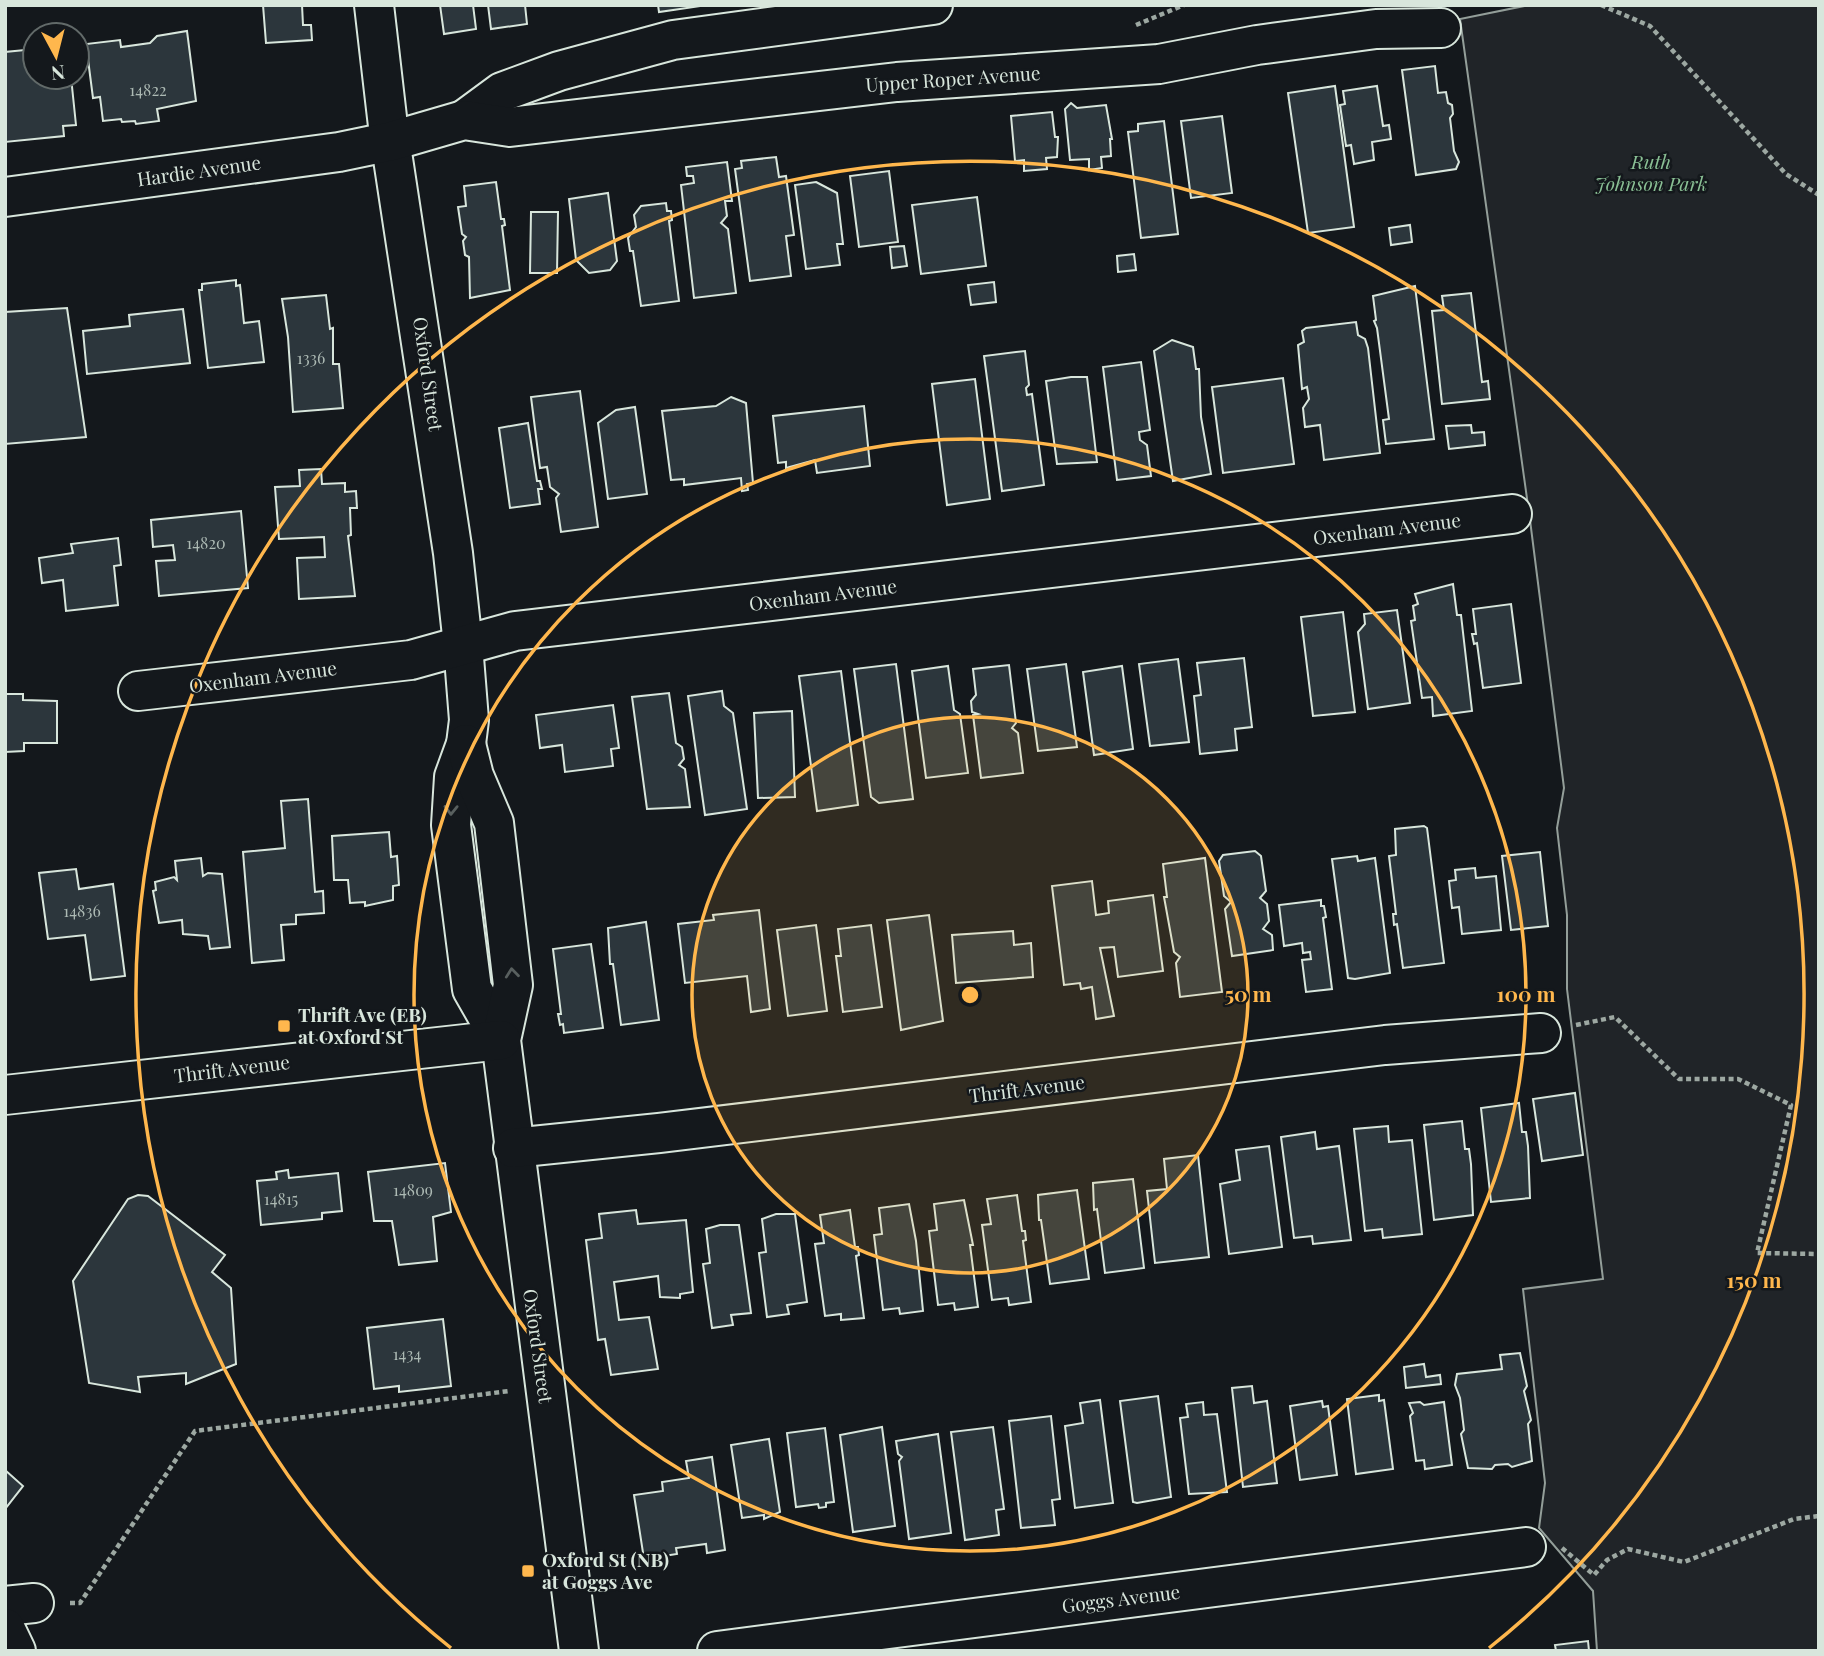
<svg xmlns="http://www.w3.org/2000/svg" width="1824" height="1656" font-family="'Playfair Display',serif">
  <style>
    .green { fill: #202428; stroke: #939e99; stroke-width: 2 }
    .building { fill: #2c363c; stroke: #d8e6dc; stroke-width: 2 }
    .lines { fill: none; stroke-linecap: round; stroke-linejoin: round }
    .minor-casing { stroke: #d8e6dc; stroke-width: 42 }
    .path { stroke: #9da8a2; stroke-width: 4.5; stroke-dasharray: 5 3.5; stroke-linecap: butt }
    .minor { stroke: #14181c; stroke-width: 38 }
    .oneway { stroke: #59605f }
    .ring { fill: none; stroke: #ffb74d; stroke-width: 3.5 }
    .poi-dot { fill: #ffb74d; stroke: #14181c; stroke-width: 2.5 }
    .labels { text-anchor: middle; stroke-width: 5; stroke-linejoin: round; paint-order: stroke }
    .number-label { font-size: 16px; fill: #adbab4 }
    .street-label { font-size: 19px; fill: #d8e6dc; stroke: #14181c }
    .park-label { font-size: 19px; font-style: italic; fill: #8ac095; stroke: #14181c }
    .poi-label { font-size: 19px; font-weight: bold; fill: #d8e6dc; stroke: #14181c; text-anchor: start }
    .centre { fill: #ffb74d; stroke: #14181c; stroke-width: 3.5 }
    .ring-label { font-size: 21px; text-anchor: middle; font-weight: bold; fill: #ffb74d; stroke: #14181c; stroke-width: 5; stroke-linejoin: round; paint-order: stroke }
  </style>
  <rect width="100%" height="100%" fill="#14181c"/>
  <!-- green -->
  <path class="green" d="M1529,5h290v1646h-222l-4,-60 -54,-63 6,-45 -22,-194 80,-10 -36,-290v-74l-10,-87 7,-40 -34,-268 -70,-501z"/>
  <!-- building -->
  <g class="building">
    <path d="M263,5h39l1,20h8l1,15 -46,3z"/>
    <path d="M440,5h33l3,24 -32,5z"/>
    <path d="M488,5h37l2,19 -36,5z"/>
    <path d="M658,5h43v1l-42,6z"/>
    <path d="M187,31l9,70 -39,8 2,12 -23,3 -1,-3 -13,1 -1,-3 -18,2 -3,-24 -7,1 -7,-54 34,-4 1,7 29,-4 7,-7z"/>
    <path d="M35,49v28h36l5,48 -13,1 1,10 -59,6v-90z"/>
    <path d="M1435,66l3,27 8,-1 2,11 4,2 1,9 -3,4 4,33 5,11 -3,7 -40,6 -14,-105z"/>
    <path d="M1335,86l19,141 -46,6 -20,-140z"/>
    <path d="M1377,86l6,40 6,-1 2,14 -19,3 2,18 -20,4 -3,-19 -5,1 -6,-41 5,-1 -2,-13z"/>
    <path d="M1071,103l6,5 29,-3 6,34h-2l1,17 -10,1 1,11 -13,2v-11l-19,1 -5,-51z"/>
    <path d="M1052,112l3,25h3l-1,20 -11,1 1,11 -23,2v-11l-9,1 -4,-45z"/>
    <path d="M1222,116l10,77 -41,5 -10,-77z"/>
    <path d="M1164,121l14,113 -37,4 -13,-106 10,-1v-7z"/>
    <path d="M776,157l3,20 7,-1 8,59 -8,1 5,40 -41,5 -15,-112 7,-1 -1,-7z"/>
    <path d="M727,162l5,39h-7l2,15 -6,7 7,6 8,64 -42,5 -13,-113 13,-2 -1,-7h-6l-1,-9z"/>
    <path d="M889,171l9,71 -39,5 -9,-71z"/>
    <path d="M496,182l5,37h3l1,6 -3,1 8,64 -40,8 -1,-41 -4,-2 -2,-14 3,-4 -4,-3 -4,-27 8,-1 -2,-20z"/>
    <path d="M816,182l21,11 6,51h-6l3,21 -34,4 -11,-84z"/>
    <path d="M608,193l9,68 -7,9 -21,3 -13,-13 -7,-61z"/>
    <path d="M977,197l9,69 -65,8 -9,-69z"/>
    <path d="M666,203l1,8h4l1,9 -3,1 10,80 -38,5 -8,-55h-3l-2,-13 8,-11 -2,-12 7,-9z"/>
    <path d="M531,212h27l-1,61h-27z"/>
    <path d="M1410,225l2,17 -21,3 -2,-17z"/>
    <path d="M904,246l3,20 -15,2 -2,-21z"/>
    <path d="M1134,254l2,16 -18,2 -1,-16z"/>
    <path d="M236,280v6l4,-1 4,38 15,-2 5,41 -56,6 -9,-78h3v-6z"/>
    <path d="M994,282l2,20 -25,3 -3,-20z"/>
    <path d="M1415,286l19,153 -48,5 -3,-24 6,-1 -12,-91 -3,-7 2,-1 -3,-24z"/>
    <path d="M1471,293l11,89 6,-1 2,18 -48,5 -10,-93 12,-1 -2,-14z"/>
    <path d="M326,295l4,34 3,-1v36h6l4,44 -50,4 -5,-75 -6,-38z"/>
    <path d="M67,308l19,129 -81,7v-132z"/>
    <path d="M183,309l7,54 -103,11 -4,-43 47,-5 -1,-11z"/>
    <path d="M1356,322l2,13 7,4 3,9 12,105 -56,7 -4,-35 -15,2 -2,-19 6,-9 -2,-12 -5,2 -4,-44 6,-3 -2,-11 4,-3z"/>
    <path d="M1172,340l21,7 3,22h3l2,48 10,57 -38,7 -19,-130z"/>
    <path d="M1025,351l4,34 -3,3 1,7 5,-1 12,91 -42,6 -18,-135z"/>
    <path d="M1141,362l9,68 -11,2 1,8 7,5 4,31 -34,4 -14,-113z"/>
    <path d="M1071,377h16l10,85 -40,2 -11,-83z"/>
    <path d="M1283,378l11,86 -71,9 -11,-86z"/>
    <path d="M975,379l15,120 -43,6 -15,-121z"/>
    <path d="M580,391l18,136 -37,5 -5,-34 3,-4 -9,-7 -3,-20 -7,1 -9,-71z"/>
    <path d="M731,397l15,6 7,80 -6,1 1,6 -6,1 -1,-13 -57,7v-6l-13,1 -9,-69 54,-5z"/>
    <path d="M864,406l6,60 -53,7 -2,-13 -29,8v-6l-8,1 -5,-47z"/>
    <path d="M635,407l12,87 -39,5 -10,-76 18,-13z"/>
    <path d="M528,423l9,58h3l2,8h-4l2,15 -30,4 -11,-80z"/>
    <path d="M1471,425l1,8 12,-1 1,13 -36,4 -3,-23z"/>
    <path d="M321,469l1,15 23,-1v9l11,-1 1,17h-7l1,27 -3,1 7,60 -56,3 -2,-41 28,-1 -1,-20 -45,2 -4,-52 25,-1 -1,-16z"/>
    <path d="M241,511l7,77 -89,8 -3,-35 19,-1 -2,-15 -20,2 -2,-27z"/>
    <path d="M118,538l3,27 -7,1 4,39 -52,6 -3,-31 -21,3 -3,-25 34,-5 -2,-9z"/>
    <path d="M1453,584l4,31h4l11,96 -39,5 -1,-19 -10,1 -11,-77 4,-1 -2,-14 5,-2 -3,-10z"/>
    <path d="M1511,604l10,79 -38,5 -6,-45 -3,1 -2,-10h4l-3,-25z"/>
    <path d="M1397,610l13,93 -42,6 -10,-77 7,-8 -1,-10z"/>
    <path d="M1343,612l12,100 -42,4 -12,-99z"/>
    <path d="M1244,658l8,69 -17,2 2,21 -37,4 -6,-58 7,-1 -4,-32z"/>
    <path d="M1178,659l11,83 -39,4 -11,-82z"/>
    <path d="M896,664l17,135 -34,4 -8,-6 -17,-128z"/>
    <path d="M1066,664l11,83 -39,4 -11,-82z"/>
    <path d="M1009,665l7,58 -4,5 6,5 5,40 -42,5 -8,-63 5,-1 -6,-2 -1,-11 5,-6 -3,-26z"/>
    <path d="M948,666l6,44 6,4 8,59 -42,5 -14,-107z"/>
    <path d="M1122,666l11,83 -39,6 -11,-83z"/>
    <path d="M841,671l17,134 -41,6 -18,-135z"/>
    <path d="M722,691l2,15 9,7 14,96 -42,6 -17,-119z"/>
    <path d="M669,693l7,50 6,4 2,12 -5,6 6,4 5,38 -43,2 -15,-112z"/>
    <path d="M5,694h18v6l34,1v42h-33v8l-19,1z"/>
    <path d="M613,705l6,43 -8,1 2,17 -48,6 -3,-27 -22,3 -4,-33z"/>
    <path d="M792,711l3,86 -37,1 -4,-85z"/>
    <path d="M308,799l7,93 8,-1 1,22 -28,2v9l-15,1 3,35 -32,3 -9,-111 42,-4 -4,-47z"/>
    <path d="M1424,826l3,2 17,135 -41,5 -6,-44 -3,1 -1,-11h3l-7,-58 7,-1 -1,-26z"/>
    <path d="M389,832l2,25 6,-1 2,29 -6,1v14l-28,6v-4l-15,1 -2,-23h-14l-2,-44z"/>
    <path d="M1255,851l6,5 5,35 -6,7 7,6 2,17 -6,8 9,6 1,15 -41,6 -7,-47 6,-7 -7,-6 -5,-35 4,-6z"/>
    <path d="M1540,852l8,74 -37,4 -9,-74z"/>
    <path d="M1357,856l1,5 17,-3 15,115 -35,6 -7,-1 -16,-119z"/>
    <path d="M201,858l2,18 5,-3 14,1 8,73 -20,2 -2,-13 -25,-2 -1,-14 -23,3 -6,-32 3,-1 -1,-8 19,-5 3,3 -2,-19z"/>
    <path d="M1205,858l17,134 -42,5 -4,-34 4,-6 -6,-5 -10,-55h3l-4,-33z"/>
    <path d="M1475,868l1,10 20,-2 5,54 -39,4 -3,-27 -7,1 -3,-27 7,-1 -1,-10z"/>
    <path d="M76,869l3,20 34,-5 12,92 -34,4 -6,-45 -37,4 -9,-66z"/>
    <path d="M1092,881l4,34 13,-2 -1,-12 45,-6 10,76 -45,6 -4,-30 -14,1 14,68 -18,3 -4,-32 -11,2 -1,-6 -16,2 -12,-99z"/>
    <path d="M1321,900v6h3l2,11 -3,1 9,71 -26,3 -4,-32 9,-1 -1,-7 -7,1 -1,-10 -18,3 -5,-41z"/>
    <path d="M759,910l11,99 -19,3 -4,-36 -62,7 -7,-59 36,-4 -1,-5z"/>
    <path d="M929,915l14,106 -42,9 -14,-110z"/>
    <path d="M646,922l13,98 -38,5 -8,-61h-3l-2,-36z"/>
    <path d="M816,925l11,86 -39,5 -11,-86z"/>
    <path d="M871,925l11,82 -39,5 -7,-56h5l-3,-27z"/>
    <path d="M1013,931l1,14 17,-2 2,34 -77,6 -4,-48z"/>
    <path d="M591,944l12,84 -39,5 -1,-9 -3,1 -2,-11h3l-8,-65z"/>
    <path d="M1575,1093l8,62 -41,6 -9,-62z"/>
    <path d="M1519,1103l3,29h4l2,14 2,52 -39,4 -10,-94z"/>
    <path d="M1462,1121l3,28h4l2,15 2,51 -39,5 -10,-95z"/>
    <path d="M1388,1126l1,16 23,-2 10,94 -39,4 -1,-9 -17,2 -11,-102z"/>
    <path d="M1315,1132l2,17 22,-3 12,94 -38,4 -1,-8 -18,2 -13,-101z"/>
    <path d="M1269,1146l13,101 -53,7 -9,-70 20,-4 -4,-30z"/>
    <path d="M1198,1155l11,102 -54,6 -8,-72 20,-2 -3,-30z"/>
    <path d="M445,1163l6,49 -18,5 4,44 -38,4 -7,-44h-18l-6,-49z"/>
    <path d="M288,1170l1,8 49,-5 4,38 -20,2v6l-61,6 -4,-44 20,-2 -1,-7z"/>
    <path d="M1133,1179l11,89 -39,5 -8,-64 -3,1 -1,-27z"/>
    <path d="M1077,1190l12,89 -39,5 -9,-64h-2l-1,-25z"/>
    <path d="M138,1195l10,1 77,59 -13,17 19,16 5,76 -50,20v-11l-48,4 2,15 -51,-9 -16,-102 55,-82z"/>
    <path d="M1017,1195l5,36h3l1,9 -3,1 8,61 -22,3 -1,-7 -16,2 -10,-75 9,-1 -4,-25z"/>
    <path d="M964,1200l9,45h-3l8,62 -23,3 -1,-7 -16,2 -9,-74 8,-1 -3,-26z"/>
    <path d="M909,1204l7,37 7,70 -23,3 -1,-6 -16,2 -9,-75 8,-1 -3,-26z"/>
    <path d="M636,1210l2,14 48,-4 7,72 -13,2v4l-20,-1 -2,-21 -44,6 5,38 30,-3 9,52 -47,6 -6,-36 -7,1 -12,-100 16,-2 -3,-24z"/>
    <path d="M850,1210l5,37h3l1,8 -3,1 8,62 -23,2v-6l-16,2 -10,-72 9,-1 -4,-28z"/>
    <path d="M776,1214h19l12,88 -20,3 2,9 -22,3 -8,-64 7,-1 -4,-33z"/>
    <path d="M720,1225h19l12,88 -20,2 2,10 -21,3 -9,-64 7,-1 -4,-34z"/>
    <path d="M443,1319l8,67 -52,6v-6l-25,3 -7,-61z"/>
    <path d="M1520,1353l7,33 -3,5 7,29 -3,4 4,37 -20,6 -4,-3 -13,1 -3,4 -24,-1 -7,-34 3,-4 -4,-32 -5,-13 2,-11 45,-5 -2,-14z"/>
    <path d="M1424,1364l2,13 14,-2 1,9 -35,4 -2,-21z"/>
    <path d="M1252,1386l2,17 13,-2 10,82 -34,4 -11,-99z"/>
    <path d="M1379,1395v6l5,-1 9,69 -37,5 -9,-75z"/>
    <path d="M1158,1396l13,101 -34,6 -4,-1 -13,-101z"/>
    <path d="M1100,1400l13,103 -38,5 -10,-82 18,-3 -3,-20z"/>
    <path d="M1322,1401l1,6 5,-1 9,69 -37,5 -10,-74z"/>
    <path d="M1203,1402l1,13 13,-1 10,78 -38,2 -9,-76 8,-1 -2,-13z"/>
    <path d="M1420,1402l4,3 20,-3 8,63 -27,4 -1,-9 -8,1 -6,-45 3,-3 -4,-10z"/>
    <path d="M1051,1416l9,83 -8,1 3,25 -34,3 -12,-107z"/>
    <path d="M882,1427l13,99 -42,6 -13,-97z"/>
    <path d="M993,1427l11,82 -8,1 3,25 -34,5 -14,-108z"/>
    <path d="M825,1428l9,74 -8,1v4l-7,1 -1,-4 -22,3 -9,-74z"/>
    <path d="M938,1434l13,99 -42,6 -10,-78 3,-4 -4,-3 -2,-13z"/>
    <path d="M769,1439l11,73 -16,7v-4l-22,3 -11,-73z"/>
    <path d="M712,1457l13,93 -18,3 -1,-9 -30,4 1,6 -33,5 -10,-64 29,-4 -1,-9 27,-4 -3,-17z"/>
    <path d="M5,1470l18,16 -18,23z"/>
    <path d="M1588,1641l1,10h-33l-1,-6z"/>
  </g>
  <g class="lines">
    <defs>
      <g id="minor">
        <path d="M374,5l14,121 65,427 10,92 6,75 -3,24 -12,33 -3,48 21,164 29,51"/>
        <path d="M464,120l38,-28 57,-21 114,-31 260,-35"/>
        <path d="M5,197l334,-45 53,-11 72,-21 46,7 387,-45 262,-18 98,-19 119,-16 65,-1"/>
        <path d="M138,691l273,-31 104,-29 997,-117"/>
        <path d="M466,744l8,32 20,47 19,162 -12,55 78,611"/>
        <path d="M5,1095l496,-55"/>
        <path d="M513,1148l146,-15 726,-88 156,-12"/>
        <path d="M5,1606l29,-3"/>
        <path d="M5,1628l11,23"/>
        <path d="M717,1651l809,-104"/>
      </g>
    </defs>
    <!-- minor casing -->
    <use href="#minor" class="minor-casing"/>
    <!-- path -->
    <g class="path">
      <path d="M1601,5l49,21 136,148 33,21"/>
      <path d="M1136,25l48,-20"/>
      <path d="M1576,1025l39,-8 64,62h59l53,26 -34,148 62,1"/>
      <path d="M1562,1548l32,27 13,-15 21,-11 56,13 110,-43 25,-3"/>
      <path d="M70,1603h10l115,-172 314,-40"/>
    </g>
    <!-- minor -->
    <use href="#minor" class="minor"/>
  </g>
  <!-- one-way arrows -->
  <defs><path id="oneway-chevron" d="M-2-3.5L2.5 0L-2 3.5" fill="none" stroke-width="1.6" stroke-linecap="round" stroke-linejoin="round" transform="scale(1.75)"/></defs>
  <g class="oneway">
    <use href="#oneway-chevron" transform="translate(451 810) rotate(91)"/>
    <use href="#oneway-chevron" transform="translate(512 973) rotate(-96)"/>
  </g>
  <!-- distance rings -->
  <circle cx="970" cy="995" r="278" fill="#ffb74d" fill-opacity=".12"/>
  <g class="ring">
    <circle cx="970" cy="995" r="278"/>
    <circle cx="970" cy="995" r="556"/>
    <path d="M451 1648A834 834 0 1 1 1489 1648"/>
  </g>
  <!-- markers -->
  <g class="poi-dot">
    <rect x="277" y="1019" width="14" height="14" rx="3.5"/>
    <rect x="521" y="1564" width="14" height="14" rx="3.5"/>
  </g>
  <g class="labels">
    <!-- number labels -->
    <g class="number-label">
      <text x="148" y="96">14822</text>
      <text x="311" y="364">1336</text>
      <text x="206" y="549">14820</text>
      <text x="82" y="917">14836</text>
      <text x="413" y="1196">14809</text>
      <text x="281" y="1205">14815</text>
      <text x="407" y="1360">1434</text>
    </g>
    <!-- street labels -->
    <g class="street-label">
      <text transform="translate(953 79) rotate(-4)" y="7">Upper Roper Avenue</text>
      <text transform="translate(199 171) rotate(-8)" y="7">Hardie Avenue</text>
      <text transform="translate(428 374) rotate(82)" y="7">Oxford Street</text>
      <text transform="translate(1387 529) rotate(-7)" y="7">Oxenham Avenue</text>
      <text transform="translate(823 595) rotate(-7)" y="7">Oxenham Avenue</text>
      <text transform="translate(263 677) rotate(-7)" y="7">Oxenham Avenue</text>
      <text transform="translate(232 1069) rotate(-7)" y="7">Thrift Avenue</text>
      <text transform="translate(1027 1089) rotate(-7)" y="7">Thrift Avenue</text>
      <text transform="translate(538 1346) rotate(82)" y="7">Oxford Street</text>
      <text transform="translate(1121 1599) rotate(-7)" y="7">Goggs Avenue</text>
    </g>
    <!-- park labels -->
    <g class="park-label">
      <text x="1651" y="169">Ruth<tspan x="1651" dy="22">Johnson Park</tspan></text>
    </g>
    <!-- poi labels -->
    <g class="poi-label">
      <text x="298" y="1022">Thrift Ave (EB)<tspan x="298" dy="22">at Oxford St</tspan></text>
      <text x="542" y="1567">Oxford St (NB)<tspan x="542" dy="22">at Goggs Ave</tspan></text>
    </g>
  </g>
  <circle cx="970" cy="995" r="10" class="centre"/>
  <g class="ring-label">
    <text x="1248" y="1002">50 m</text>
    <text x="1526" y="1002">100 m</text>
    <text x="1754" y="1288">150 m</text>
  </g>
  <!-- border -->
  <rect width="1824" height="1656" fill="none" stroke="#d8e6dc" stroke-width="14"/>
  <!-- north arrow -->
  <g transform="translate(56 56) rotate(173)"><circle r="33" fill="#14181c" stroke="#626a69" stroke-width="2"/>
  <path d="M0-5L12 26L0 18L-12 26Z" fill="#ffb74d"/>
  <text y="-10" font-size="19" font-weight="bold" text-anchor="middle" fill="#d8e6dc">N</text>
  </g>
</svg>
